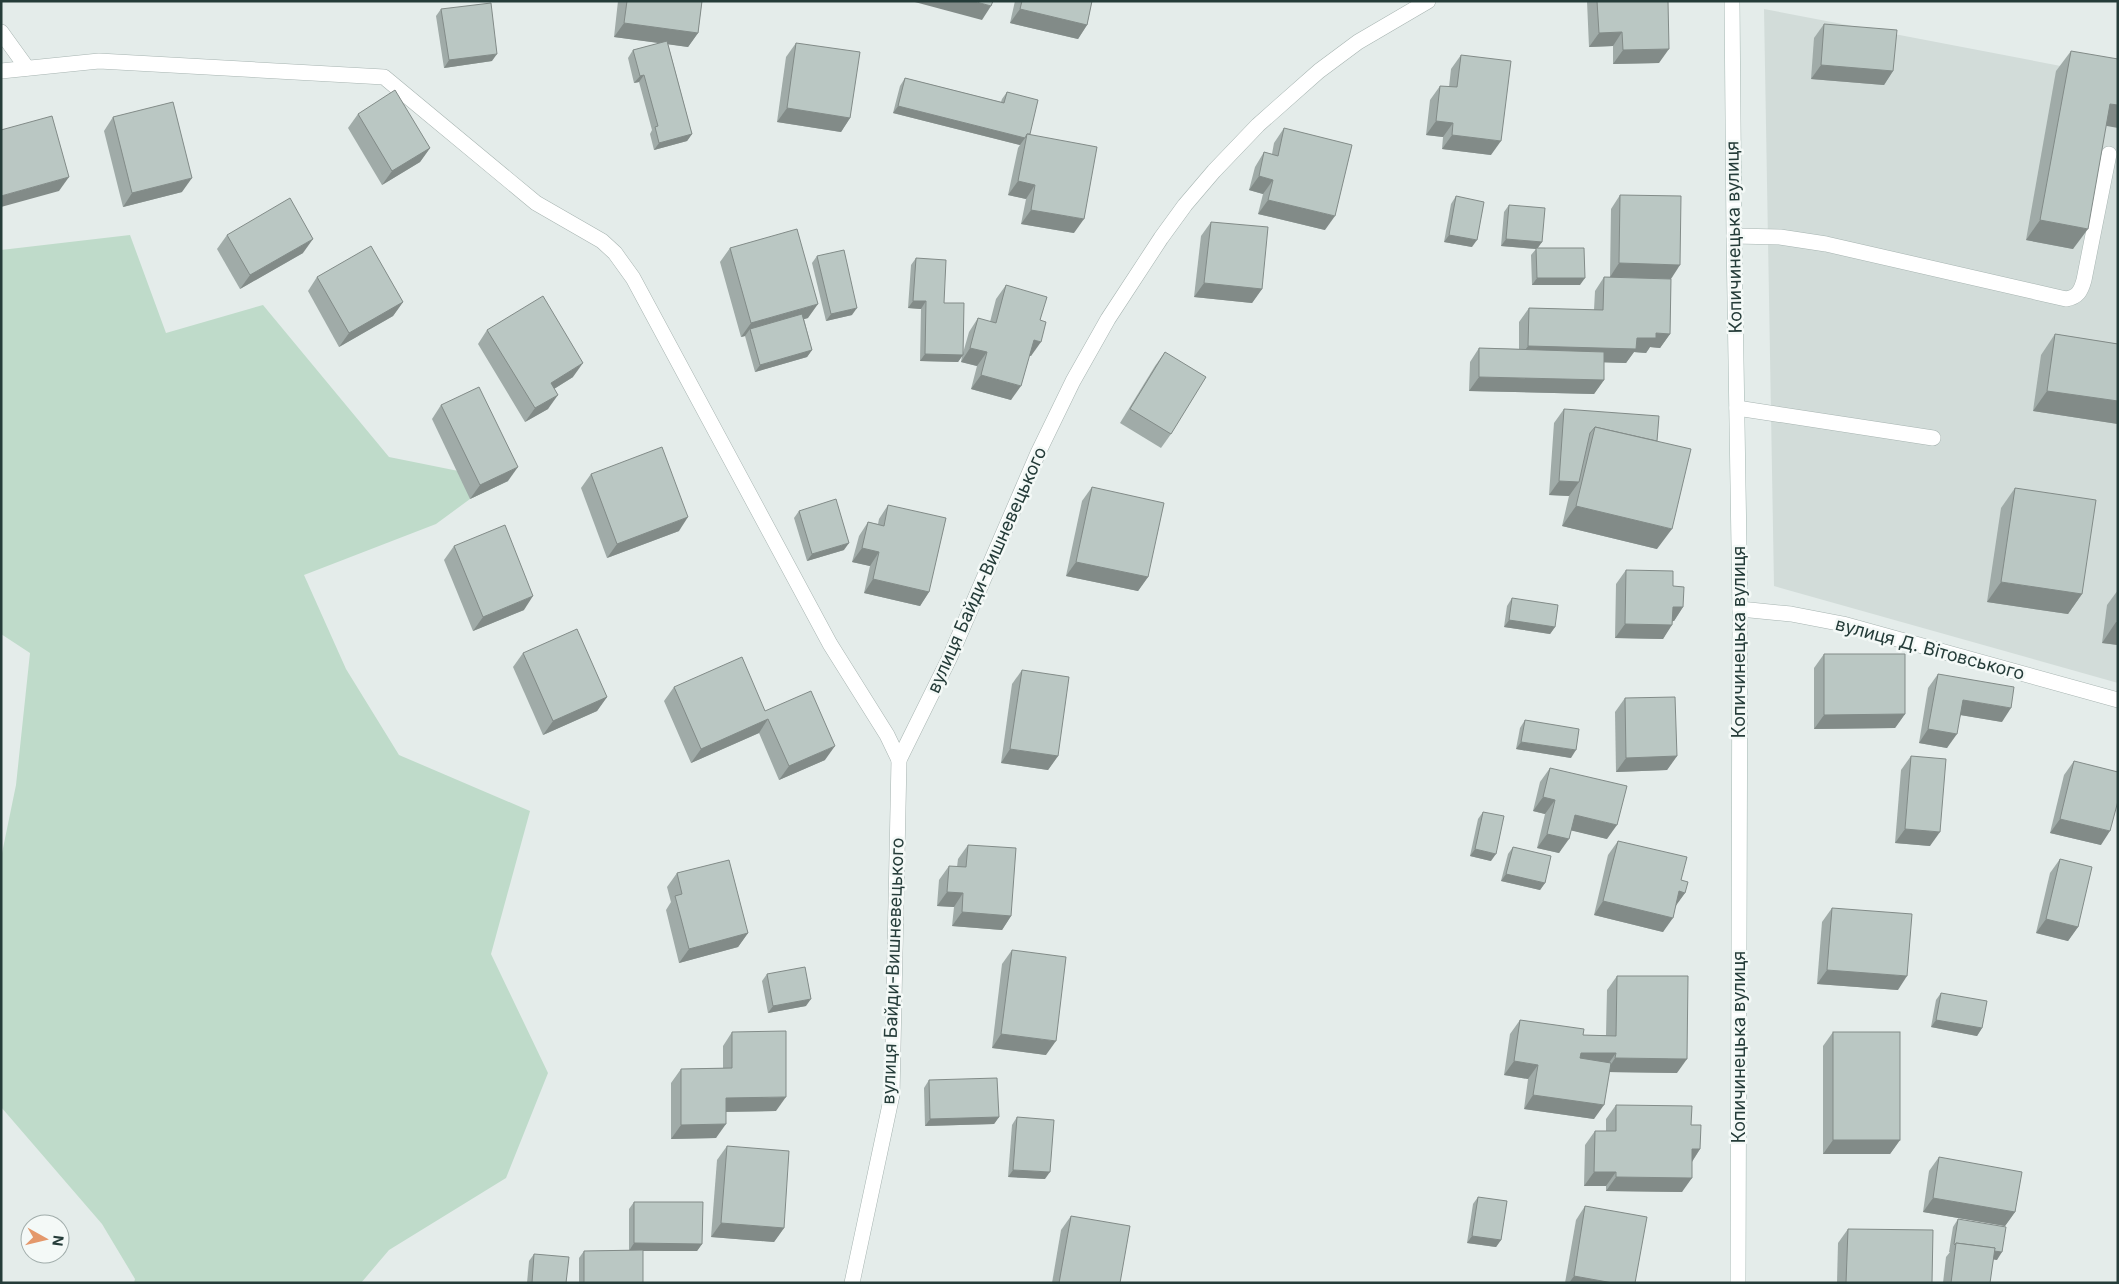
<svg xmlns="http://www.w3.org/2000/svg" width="2119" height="1284" font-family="Inter,sans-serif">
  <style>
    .built { fill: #d2dcd9 }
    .green { fill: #bfdbca }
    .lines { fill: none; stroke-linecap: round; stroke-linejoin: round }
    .service-casing { stroke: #a7b4b1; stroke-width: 16 }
    .minor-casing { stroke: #a7b4b1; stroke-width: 16 }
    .secondary-casing { stroke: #a4b7b2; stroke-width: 16 }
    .service { stroke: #fff; stroke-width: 15 }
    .minor { stroke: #fff; stroke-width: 15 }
    .secondary { stroke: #fff; stroke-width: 15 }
    .wall { fill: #a0aba8 }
    .shaded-wall { fill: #828b88 }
    .building { fill: #bac7c3; stroke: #828b88 }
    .labels { text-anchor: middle; stroke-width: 5; stroke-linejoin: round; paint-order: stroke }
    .street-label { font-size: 18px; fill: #253c39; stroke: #f4f9f7 }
  </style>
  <rect width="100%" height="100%" fill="#e4ecea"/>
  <!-- built -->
  <path class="built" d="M1764,9l354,68v606l-344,-97z"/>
  <!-- green -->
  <path class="green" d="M130,235l36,98 97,-28 126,152 119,24 -38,18 -34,25 -132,51 42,94 53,86 131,56 -39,143 57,119 -42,105 -117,72 -28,33h-227l1,-4 -33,-55 -101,-117v-249l15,-73 14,-132 -29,-19v-384z"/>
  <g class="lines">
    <defs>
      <g id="service">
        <path d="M1,32l26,36"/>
        <path d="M1734,236l46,1 46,7 240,55c12,-2 15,-8 18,-19l25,-126"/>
      </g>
      <g id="minor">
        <path d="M1,71l98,-10 285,16 152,126 66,38 13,12 18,25 197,366 57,91 12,25"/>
        <path d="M1737,408l196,30"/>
        <path d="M1740,609l51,5 52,10 275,76"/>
        <path d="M852,1283l40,-188 7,-335 50,-101 89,-206 35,-72 35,-62 53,-81 24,-33 29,-34 44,-46 61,-54 39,-29 70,-41"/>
      </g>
      <path id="secondary" d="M1732,1l2,235 6,373 -2,674"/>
    </defs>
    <!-- service casing -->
    <use href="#service" class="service-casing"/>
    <!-- minor casing -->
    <use href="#minor" class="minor-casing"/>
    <!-- secondary casing -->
    <use href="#secondary" class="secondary-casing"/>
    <!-- service -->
    <use href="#service" class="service"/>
    <!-- minor -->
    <use href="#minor" class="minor"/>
    <!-- secondary -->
    <use href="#secondary" class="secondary"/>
  </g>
  <!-- wall -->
  <g class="wall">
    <path d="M618,1h84l-4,32 -10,14 -20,-3 24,90 -5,7 -33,9 -4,-16 2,-4 -13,-48 -5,1 -6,-25 5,-8 27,-7 -46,-6z"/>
    <path d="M1015,1h77l-5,24 -9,14 -68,-16z"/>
    <path d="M1587,1h81l-9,62 -46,1v-18l-24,1z"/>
    <path d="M441,9l51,52 -48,7 -8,-52z"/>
    <path d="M1824,24l69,47 -9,14 -73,-6 3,-41z"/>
    <path d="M796,43l54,75 -9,14 -64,-10 9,-65z"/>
    <path d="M2071,51l35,75 -33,123 -47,-9 30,-169z"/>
    <path d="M1461,55l30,100 -49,-6 1,-12 -17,-2 4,-35 10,-14 9,1 2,-18z"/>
    <path d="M905,78l96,24 1,-3 5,-7 23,42 44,99 -53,-9 5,-25 -18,-4 10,-47 2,-3 -127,-32 7,-27z"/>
    <path d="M358,114l72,34 -10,14 -38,23 -34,-57z"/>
    <path d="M113,117l69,75 -59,15 -19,-76z"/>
    <path d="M1284,128l41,102 -67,-16 5,-20 -14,-4 6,-23 9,-15 8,2 2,-11z"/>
    <path d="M1620,195l51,84 -1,55 -10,14 -10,-1 -4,6 -12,-1 -8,11 -22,-1v18l-10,14 -125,-3 1,-29 9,-14 40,1v-27l10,-14 65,2 1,-19 9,-14h6l1,-68z"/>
    <path d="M1456,196l16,51 -28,-5 7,-38z"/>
    <path d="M1509,205l33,37 -5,6 43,37h-48l-1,-30 5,-6 -35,-3 3,-34z"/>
    <path d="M1211,222l51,67 -10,14 -58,-6 7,-61z"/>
    <path d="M227,235l76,18 -63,36 -23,-40z"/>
    <path d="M730,248l78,70 -4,1 8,31 -5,7 -52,15 -10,-36 -4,1 -21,-75z"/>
    <path d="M817,256l35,59 -26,6 -14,-58z"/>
    <path d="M916,258l28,45 19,50 6,-21 9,-14 12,4 6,-23 10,-14 34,35 -9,36 -2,-1 -18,45 -40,-11 6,-23 -16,-4 1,-6 -4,6 -38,-1 1,-52 -13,-1 3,-43z"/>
    <path d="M317,277l86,25 -10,14 -54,31 -31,-56z"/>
    <path d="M487,330l86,47 -19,12 -6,20 -23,13 -47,-78z"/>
    <path d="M2055,334l63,10v80l-85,-13 8,-56z"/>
    <path d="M1165,352l6,82 -10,14 -41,-25 35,-57z"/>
    <path d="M441,405l67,76 -38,18 -38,-80z"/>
    <path d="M1564,409l93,32v108l-95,-23 7,-30 -20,-1 5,-72z"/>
    <path d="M591,474l88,57 -72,27 -26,-70z"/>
    <path d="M1092,487l56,90 -10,14 -72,-15 16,-75z"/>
    <path d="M2015,488l67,106 -14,20 -81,-12 14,-94z"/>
    <path d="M888,505l41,87 -9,14 -56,-13 6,-27 -18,-4 7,-26 9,-14 10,2 1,-5z"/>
    <path d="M799,511l45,39 -37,11 -13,-43z"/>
    <path d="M454,546l70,64 -51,21 -29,-71z"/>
    <path d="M1626,570l47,16 10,21 -9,14h-1l-10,18 -48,-1 1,-54z"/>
    <path d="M2118,590v55l-16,-2 5,-38z"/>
    <path d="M1512,598l43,29 -5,7 -46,-7 3,-21z"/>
    <path d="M523,653l84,44 -10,14 -54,24 -30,-68z"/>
    <path d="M1824,654l81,60 -10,14 -81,1v-61z"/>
    <path d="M1022,670l36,86 -10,14 -47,-7 11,-79z"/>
    <path d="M1938,674l64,48 -41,-7 -14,33 -28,-5 9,-55z"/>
    <path d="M674,687l91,24 60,49 -46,20 -20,-47 -68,30 -27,-62z"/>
    <path d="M1625,698l52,58 -10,14 -51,2 -1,-60z"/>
    <path d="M1525,720l46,38 -55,-9 4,-21z"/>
    <path d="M1911,756l19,90 -35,-3 6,-73z"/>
    <path d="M2074,761l27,84 -51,-12 14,-58z"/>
    <path d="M1550,768l57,71 -36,-9 -12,23 -22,-5 8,-34 -12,-3 7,-29z"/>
    <path d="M1483,812l8,49 -21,-5 8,-37z"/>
    <path d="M1618,841l63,39 4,13 -10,13 -12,26 -69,-17 14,-60z"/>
    <path d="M968,845l43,71 -9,14 -50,-4 2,-19 -17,-1 2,-26 10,-14 8,1 1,-8z"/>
    <path d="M1513,847l32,36 -5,7 -39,-9 7,-27z"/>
    <path d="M2060,859l18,68 -10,14 -32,-8 14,-60z"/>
    <path d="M677,873l71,60 -10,14 -59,16 -13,-53 5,-8 -4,-15z"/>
    <path d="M1832,908l66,82 -81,-6 5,-62z"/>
    <path d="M1012,950l34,105 -54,-7 10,-84z"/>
    <path d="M767,974l39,32 -38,7 -6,-32z"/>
    <path d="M1617,976l60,97 -68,-1 -15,47 -70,-10 4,-30 -24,-4 6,-41 10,-14 63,15h23l1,-45z"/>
    <path d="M1941,993l41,35 -5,8 -46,-9 5,-27z"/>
    <path d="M732,1032l44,79 -50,1 -10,26 -45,1v-56l10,-14 42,-1v-22z"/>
    <path d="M1833,1032l67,108 -10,14h-67v-108z"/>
    <path d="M929,1080l70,37 -5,7 -69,2 -1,-38z"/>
    <path d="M1616,1105l75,20 9,24 -8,13 -10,30 -76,-1v-5h-22l1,-41 10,-14h11v-12z"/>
    <path d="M1017,1117l28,62 -37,-2 4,-52z"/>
    <path d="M727,1146l57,82 -10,14 -63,-5 6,-77z"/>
    <path d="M1939,1157l76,55 -10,14 -82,-14 6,-41z"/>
    <path d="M1478,1197l23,43 -5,7 -29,-4 6,-39z"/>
    <path d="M634,1202l68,42 -5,7h-54v32h-64v-25l5,-7 45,-1v-41z"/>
    <path d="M1585,1206l50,77h-70l11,-63z"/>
    <path d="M1071,1216l49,67h-68l9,-53z"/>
    <path d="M1958,1219l39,41 -4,-1 -3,24h-47l3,-26 4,-5h-1l4,-25z"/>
    <path d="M1848,1229l84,54h-95l1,-40z"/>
    <path d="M534,1254l32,29h-39l2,-22z"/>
  </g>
  <!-- shaded-wall -->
  <g class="shaded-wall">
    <path d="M911,1h62l18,5 -9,14z"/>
    <path d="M1020,9l67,16 -9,14 -68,-16z"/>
    <path d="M624,23l74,10 -10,14 -74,-10z"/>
    <path d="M1622,32l-9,14 -24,1 10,-14z"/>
    <path d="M1669,49l-10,14 -46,1 10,-14z"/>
    <path d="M497,54l-5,7 -48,7 5,-8z"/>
    <path d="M1821,65l72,6 -9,14 -73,-6z"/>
    <path d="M644,75l-5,7 -5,1 6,-7z"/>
    <path d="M2110,104l8,1v23l-22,-4z"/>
    <path d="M898,106l127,32 -5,7 -127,-32z"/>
    <path d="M787,108l63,10 -9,14 -64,-10z"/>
    <path d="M1436,121l17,2 -10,14 -17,-2z"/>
    <path d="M692,134l-5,7 -33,9 5,-7z"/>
    <path d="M1452,135l49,6 -10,14 -49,-6z"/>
    <path d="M430,148l-10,14 -38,23 10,-14z"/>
    <path d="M1259,176l14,4 -10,14 -14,-4z"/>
    <path d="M69,177l-10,14 -58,16v-11z"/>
    <path d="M192,178l-10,14 -59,15 9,-14z"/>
    <path d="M1018,181l17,4 -9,14 -18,-4z"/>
    <path d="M1268,200l67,16 -10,14 -67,-16z"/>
    <path d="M1031,210l53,9 -10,14 -53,-9z"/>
    <path d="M2040,220l48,9 -15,20 -47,-9z"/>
    <path d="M1449,235l28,5 -5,7 -28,-5z"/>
    <path d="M313,239l-10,14 -63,36 10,-14z"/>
    <path d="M1506,239l36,3 -5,7 -36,-3z"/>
    <path d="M1619,263l61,2 -9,14 -61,-2z"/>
    <path d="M1537,278h48l-5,7h-48z"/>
    <path d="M1204,283l58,6 -10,14 -58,-6z"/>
    <path d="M913,301h13l-5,8 -13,-1z"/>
    <path d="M403,302l-10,14 -54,31 10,-14z"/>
    <path d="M818,304l-10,14 -57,16 -1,-5 -5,7 -4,1 10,-14z"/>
    <path d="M857,308l-5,7 -26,6 5,-7z"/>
    <path d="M1656,333l14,1 -10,14 -10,-1 -4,6 -12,-1 -8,11 -108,-3 10,-14 109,-8z"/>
    <path d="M1034,340l7,2 -10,14 -7,-2z"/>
    <path d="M970,348l17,4 -10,14 -16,-4z"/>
    <path d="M812,350l-5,7 -52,15 5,-7z"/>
    <path d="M925,354l38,1 -5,7 -38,-1z"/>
    <path d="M583,363l-10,14 -32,20 10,-14z"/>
    <path d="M981,375l40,11 -10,14 -40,-11z"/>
    <path d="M1479,377l125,3 -10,14 -125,-3z"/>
    <path d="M2047,391l71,10v23l-85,-13z"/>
    <path d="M558,395l-10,14 -23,13 10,-14z"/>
    <path d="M518,467l-10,14 -38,18 10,-14z"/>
    <path d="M1559,481l20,1 -10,14 -20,-1z"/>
    <path d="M1576,506l96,23 -15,20 -95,-23z"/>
    <path d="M688,517l-9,14 -72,27 10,-14z"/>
    <path d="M849,543l-5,7 -37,11 5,-7z"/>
    <path d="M862,548l17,4 -9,14 -18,-4z"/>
    <path d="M1076,562l72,15 -10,14 -72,-15z"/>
    <path d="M873,579l56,13 -9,14 -56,-13z"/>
    <path d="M2001,582l81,12 -14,20 -81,-12z"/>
    <path d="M533,596l-9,14 -51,21 10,-14z"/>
    <path d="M1673,607h10l-9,14h-11z"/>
    <path d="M1509,620l46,7 -5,7 -46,-7z"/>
    <path d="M2116,622h2v23l-16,-2z"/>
    <path d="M1625,624l47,1 -9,14 -48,-1z"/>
    <path d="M607,697l-10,14 -54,24 10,-14z"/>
    <path d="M1963,700l48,8 -9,14 -48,-8z"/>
    <path d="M1905,714l-10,14 -81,1 10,-14z"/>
    <path d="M768,719l-9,14 -68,30 10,-14z"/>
    <path d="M1928,729l29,5 -10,14 -28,-5z"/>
    <path d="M1521,742l55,8 -5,8 -55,-9z"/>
    <path d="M835,746l-10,14 -46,20 10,-14z"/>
    <path d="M1010,749l48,7 -10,14 -47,-7z"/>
    <path d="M1677,756l-10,14 -51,2 10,-14z"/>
    <path d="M1543,797l12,3 -10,14 -12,-3z"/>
    <path d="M1575,815l42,10 -10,14 -42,-10z"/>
    <path d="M2060,819l50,12 -9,14 -51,-12z"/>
    <path d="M1905,829l35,3 -10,14 -35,-3z"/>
    <path d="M1547,834l22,5 -10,14 -22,-5z"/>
    <path d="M1475,849l21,5 -5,7 -21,-5z"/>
    <path d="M1506,874l39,9 -5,7 -39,-9z"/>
    <path d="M1679,891l6,2 -10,14z"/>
    <path d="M947,892l16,1 -9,14 -17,-1z"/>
    <path d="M1603,901l70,17 -10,14 -69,-17z"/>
    <path d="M962,912l49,4 -9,14 -50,-4z"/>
    <path d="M2046,919l32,8 -10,14 -32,-8z"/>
    <path d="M748,933l-10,14 -59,16 10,-14z"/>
    <path d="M1827,970l80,6 -9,14 -81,-6z"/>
    <path d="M811,999l-5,7 -38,7 5,-7z"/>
    <path d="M1936,1020l46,8 -5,8 -46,-9z"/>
    <path d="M1001,1034l55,7 -10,14 -54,-7z"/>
    <path d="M1581,1053h35l-10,14h-35z"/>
    <path d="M1615,1058l72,1 -10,14 -71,-1z"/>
    <path d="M1514,1061l24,4 -10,14 -24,-4z"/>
    <path d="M1533,1095l71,10 -10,14 -70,-10z"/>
    <path d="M786,1097l-10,14 -60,1 10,-14z"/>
    <path d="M999,1117l-5,7 -69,2 5,-7z"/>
    <path d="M726,1124l-10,14 -45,1 10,-14z"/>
    <path d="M1833,1140h67l-10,14h-67z"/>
    <path d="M1692,1149h8l-9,14z"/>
    <path d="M1013,1170l37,2 -5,7 -37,-2z"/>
    <path d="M1594,1172h22l-10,14h-22z"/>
    <path d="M1616,1177l76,1 -10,14 -76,-1z"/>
    <path d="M1933,1198l82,14 -10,14 -82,-14z"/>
    <path d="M721,1223l63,5 -10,14 -63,-5z"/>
    <path d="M1472,1236l29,4 -5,7 -29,-4z"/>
    <path d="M634,1243l68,1 -5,7h-68z"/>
    <path d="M1956,1245l46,7 -5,8 -42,-7z"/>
    <path d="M1574,1276l39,7h-44z"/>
  </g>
  <!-- building -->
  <g class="building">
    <path d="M627,1h75l-4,32 -74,-10z"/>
    <path d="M973,1h20l-2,5z"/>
    <path d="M1022,1h70l-5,24 -67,-16z"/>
    <path d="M1597,1h71l1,48 -46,1 -1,-18 -23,1z"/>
    <path d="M491,3l6,51 -48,6 -8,-51z"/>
    <path d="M1824,24l73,6 -4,41 -72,-6z"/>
    <path d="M667,41l25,93 -33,9 -4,-16 3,-1 -14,-51 -4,1 -7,-26z"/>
    <path d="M796,43l64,9 -10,66 -63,-10z"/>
    <path d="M2071,51l47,8v46l-8,-1 -22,125 -48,-9z"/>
    <path d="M1461,55l50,6 -10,80 -49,-6 1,-12 -17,-2 4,-35 17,1z"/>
    <path d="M905,78l99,25 3,-11 31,8 -8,34h-3l-2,4 -127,-32z"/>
    <path d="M395,90l35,58 -38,23 -34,-57z"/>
    <path d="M173,102l19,76 -60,15 -19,-76z"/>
    <path d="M52,116l17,61 -68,19v-66z"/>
    <path d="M1284,128l68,17 -17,71 -67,-16 5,-20 -14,-4 5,-24 14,4z"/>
    <path d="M1027,134l70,13 -13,72 -53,-9 4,-25 -17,-4z"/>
    <path d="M1620,195l61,1 -1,69 -61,-2z"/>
    <path d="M1456,196l28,6 -7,38 -28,-5z"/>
    <path d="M290,198l23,41 -63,36 -23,-40z"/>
    <path d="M1509,205l36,3 -3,34 -36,-3z"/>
    <path d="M1211,222l57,5 -6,62 -58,-6z"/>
    <path d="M797,229l21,75 -67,19 -21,-75z"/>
    <path d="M371,246l32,56 -54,31 -32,-56z"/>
    <path d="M1536,248h48l1,30h-48z"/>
    <path d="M844,250l13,58 -26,6 -14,-58z"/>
    <path d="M916,258l30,2 -2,43h20l-1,52 -38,-1 1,-53h-13z"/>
    <path d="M1604,277l67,2 -1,55 -14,-1v5h-19l-1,11 -108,-3 1,-38 74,2z"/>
    <path d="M1006,285l41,12 -7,23 6,2 -5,20 -7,-2 -13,46 -40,-11 6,-23 -17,-4 8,-30 18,5z"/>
    <path d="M543,296l40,67 -32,20 7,12 -23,13 -48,-78z"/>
    <path d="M802,314l10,36 -52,15 -10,-36z"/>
    <path d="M2055,334l63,10v57l-71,-10z"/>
    <path d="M1479,348l125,4v28l-125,-3z"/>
    <path d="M1165,352l41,25 -35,57 -41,-25z"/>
    <path d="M479,387l39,80 -38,18 -39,-80z"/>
    <path d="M1564,409l95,7 -2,25 -62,-14 -5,6 -11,49 -20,-1z"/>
    <path d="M1595,427l96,22 -19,80 -96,-23z"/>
    <path d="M662,447l26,70 -71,27 -26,-70z"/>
    <path d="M1092,487l72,16 -16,74 -72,-15z"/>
    <path d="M2015,488l81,12 -14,94 -81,-12z"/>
    <path d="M836,499l13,44 -37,11 -13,-43z"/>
    <path d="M888,505l58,13 -17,74 -56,-13 6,-27 -17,-4 6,-26 16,4z"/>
    <path d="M505,525l28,71 -50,21 -29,-71z"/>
    <path d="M1626,570l47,1v15l11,1 -1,20h-10l-1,18 -47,-1z"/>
    <path d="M1512,598l46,7 -3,22 -46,-7z"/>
    <path d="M577,629l30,68 -54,24 -30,-68z"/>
    <path d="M1824,654h81v60l-81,1z"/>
    <path d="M742,657l23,54 46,-20 24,55 -46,20 -21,-47 -67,30 -27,-62z"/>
    <path d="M1022,670l47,7 -11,79 -48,-7z"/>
    <path d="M1938,674l76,13 -3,21 -48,-8 -6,34 -29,-5z"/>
    <path d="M1675,697l2,59 -51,2 -1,-60z"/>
    <path d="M1525,720l54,9 -3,21 -55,-8z"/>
    <path d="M1911,756l35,3 -6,73 -35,-3z"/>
    <path d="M2074,761l44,11v29l-8,30 -50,-12z"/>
    <path d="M1550,768l77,18 -10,39 -42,-10 -6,24 -22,-5 8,-34 -12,-3z"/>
    <path d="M1483,812l21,4 -8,38 -21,-5z"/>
    <path d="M1618,841l69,16 -6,23 7,2 -3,11 -6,-2 -6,27 -70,-17z"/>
    <path d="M968,845l48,3 -5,68 -49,-4 1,-19 -16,-1 2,-26 17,1z"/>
    <path d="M1513,847l38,9 -6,27 -39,-9z"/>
    <path d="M2060,859l32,8 -14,60 -32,-8z"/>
    <path d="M729,860l19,73 -59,16 -14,-53 7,-2 -5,-21z"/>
    <path d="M1832,908l80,6 -5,62 -80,-6z"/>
    <path d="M1012,950l54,7 -10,84 -55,-7z"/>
    <path d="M805,967l6,32 -38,7 -6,-32z"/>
    <path d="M1617,976h71l-1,83 -72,-1 1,-5h-35l-1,5 31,5 -7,42 -71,-10 5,-30 -24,-4 6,-41 64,9 -1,6 33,1z"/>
    <path d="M1941,993l46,8 -5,27 -46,-8z"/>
    <path d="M786,1031v66l-60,1v26l-45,1v-56l51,-1v-36z"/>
    <rect x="1833" y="1032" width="67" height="108"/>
    <path d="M997,1078l2,39 -69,2 -1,-39z"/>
    <path d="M1616,1105l76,1 -1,19h10l-1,24h-8v29l-76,-1v-5h-22l1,-41h21z"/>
    <path d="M1017,1117l37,3 -4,52 -37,-2z"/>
    <path d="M727,1146l62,5 -5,77 -63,-5z"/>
    <path d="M1939,1157l83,15 -7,40 -82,-14z"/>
    <path d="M1478,1197l29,4 -6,39 -29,-4z"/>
    <path d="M634,1202h69l-1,42 -68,-1z"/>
    <path d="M1585,1206l62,11 -12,66h-22l-39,-7z"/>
    <path d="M1071,1216l59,10 -10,57h-61z"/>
    <path d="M1958,1219l48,8 -4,25 -8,-1 1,-3 -39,-5 -1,2 -1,-1z"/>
    <path d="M1848,1229l85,1 -1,53h-86z"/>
    <path d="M1956,1243l39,5 -5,35h-39z"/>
    <path d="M643,1250v33h-59v-32z"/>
    <path d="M534,1254l35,3 -3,26h-34z"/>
  </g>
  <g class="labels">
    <!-- street labels -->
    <g class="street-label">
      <text transform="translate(1734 237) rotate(-91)" y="6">Копичинецька вулиця</text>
      <text transform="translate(987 570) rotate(-66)" y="6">вулиця Байди-Вишневецького</text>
      <text transform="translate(1739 642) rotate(-90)" y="6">Копичинецька вулиця</text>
      <text transform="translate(1930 649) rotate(15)" y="6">вулиця Д. Вітовського</text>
      <text transform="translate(893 971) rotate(-88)" y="6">вулиця Байди-Вишневецького</text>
      <text transform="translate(1739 1047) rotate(-90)" y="6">Копичинецька вулиця</text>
    </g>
  </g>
  <!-- border -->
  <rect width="2119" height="1284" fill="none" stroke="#253c39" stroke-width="5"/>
  <!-- north arrow -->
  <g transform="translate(45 1239) rotate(98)"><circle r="24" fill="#f4f9f7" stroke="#a1adab"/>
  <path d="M0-4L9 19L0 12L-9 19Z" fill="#e4986b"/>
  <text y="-8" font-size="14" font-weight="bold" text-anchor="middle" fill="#253c39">N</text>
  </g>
</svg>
